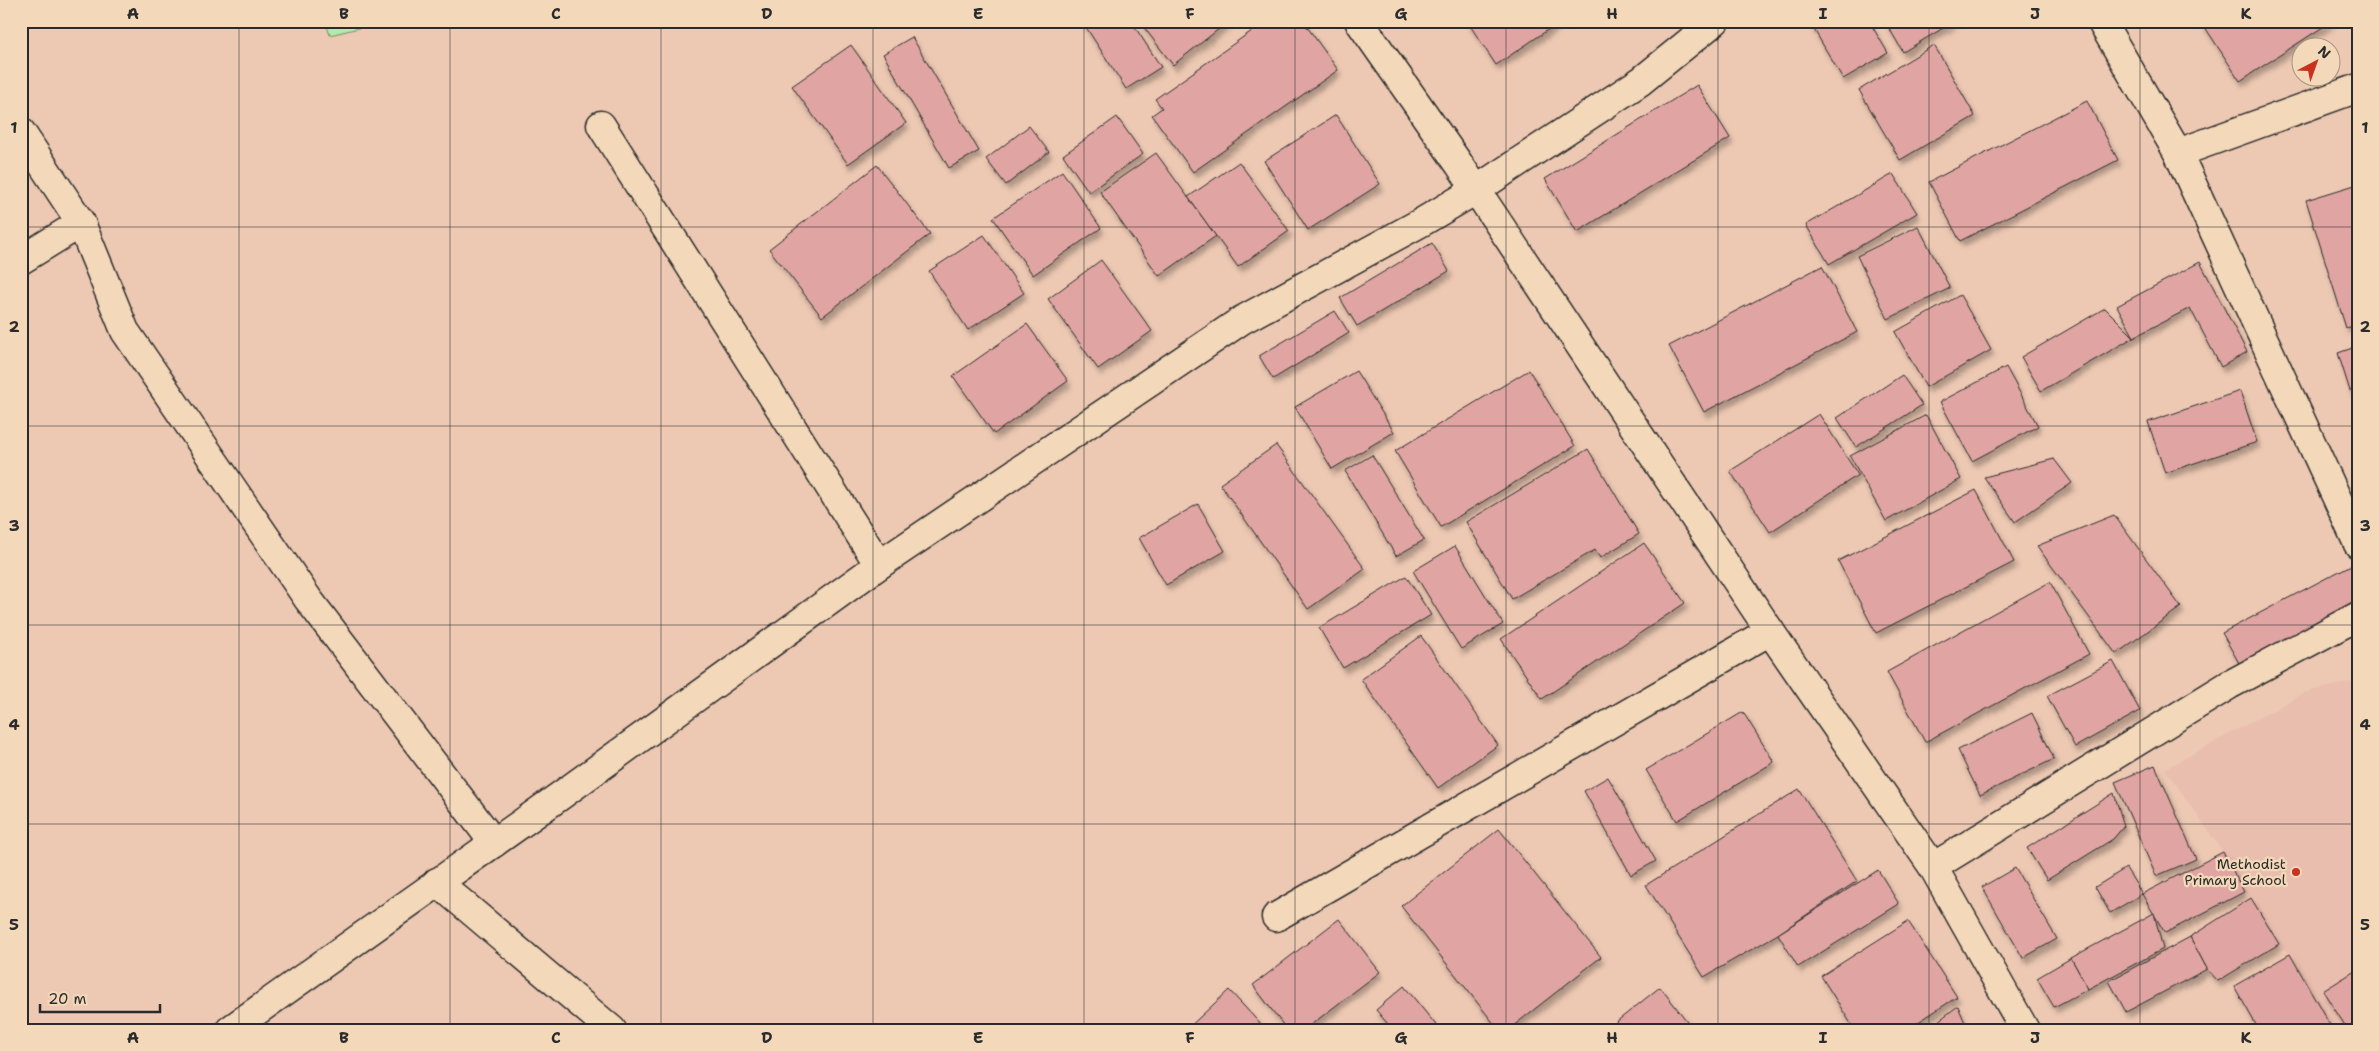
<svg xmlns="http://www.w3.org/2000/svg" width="2379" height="1051" font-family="'Shantell Sans',sans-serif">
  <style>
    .built { fill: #e9beae }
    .green { fill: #b4e9ac; stroke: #708a6c }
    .building { fill: #e0a5a2; stroke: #2b2b2b; filter: url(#shadow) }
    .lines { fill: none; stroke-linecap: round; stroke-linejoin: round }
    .street-casing { stroke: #2b2b2b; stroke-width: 31 }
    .street { stroke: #f3d8ba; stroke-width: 28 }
    .grid { fill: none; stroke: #2b2b2b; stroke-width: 1; stroke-opacity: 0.55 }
    .poi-dot { fill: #c8321e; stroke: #f3d8ba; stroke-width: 2 }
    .labels { text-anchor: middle; stroke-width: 4.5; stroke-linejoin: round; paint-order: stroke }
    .poi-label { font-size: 14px; fill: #2b2b2b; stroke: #f3d8ba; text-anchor: end }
    .neatline { fill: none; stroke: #2b2b2b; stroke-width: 2 }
    .grid-label { font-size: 16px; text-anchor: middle; font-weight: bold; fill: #2b2b2b }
  </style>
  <defs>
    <filter id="shadow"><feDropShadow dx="3" dy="5.5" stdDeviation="2.5" flood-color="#0004"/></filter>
  </defs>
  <rect width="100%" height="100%" fill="#edc9b3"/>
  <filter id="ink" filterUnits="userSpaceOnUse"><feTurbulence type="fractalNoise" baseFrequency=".02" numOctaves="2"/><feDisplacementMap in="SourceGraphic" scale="10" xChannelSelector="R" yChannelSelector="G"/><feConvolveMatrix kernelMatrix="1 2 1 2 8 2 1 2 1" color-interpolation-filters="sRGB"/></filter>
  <g filter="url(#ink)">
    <!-- built -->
    <path class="built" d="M2358,680v350h-25l-43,-76 -11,-10 -28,-46 -7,-6 -21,-40 -58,-83 141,-77z"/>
    <!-- green -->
    <path class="green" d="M325,21h63l-58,14z"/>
    <!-- building -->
    <g class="building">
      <path d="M1082,21h49l30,46 -35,22z"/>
      <path d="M1139,21h90l-56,44z"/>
      <path d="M1266,21h37l35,49 -145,102 -41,-57 10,-7 -7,-9z"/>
      <path d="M1467,21h94l-65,44z"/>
      <path d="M1809,21h60l19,32 -45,26z"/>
      <path d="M1885,21h70l-52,31z"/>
      <path d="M2201,21h131l-92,60z"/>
      <path d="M912,37l67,114 -30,17 -66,-114z"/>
      <path d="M851,45l55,78 -58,41 -56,-78z"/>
      <path d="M1934,45l41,71 -75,44 -41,-70z"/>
      <path d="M1697,85l33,53 -153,94 -32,-53z"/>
      <path d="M2087,101l31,59 -158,81 -31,-59z"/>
      <path d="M1336,115l44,69 -72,46 -44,-69z"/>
      <path d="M1117,117l26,37 -54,38 -26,-37z"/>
      <path d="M1029,126l20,26 -43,33 -20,-26z"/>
      <path d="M1156,153l60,83 -57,40 -59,-84z"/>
      <path d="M1239,162l50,69 -51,36 -50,-70z"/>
      <path d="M877,165l53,69 -108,83 -53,-68z"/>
      <path d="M1062,171l39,57 -68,47 -40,-57z"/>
      <path d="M1893,174l24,39 -88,51 -23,-39z"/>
      <path d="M2358,184v141l-12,3 -40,-128z"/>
      <path d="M1918,226l32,62 -62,31 -31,-63z"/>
      <path d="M984,235l40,58 -56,37 -39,-59z"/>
      <path d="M1432,243l17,28 -92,55 -17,-28z"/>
      <path d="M1101,260l51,71 -54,38 -50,-70z"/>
      <path d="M2200,262l47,90 -26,15 -31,-59 -56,29 -17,-31z"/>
      <path d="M1822,266l35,66 -153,80 -35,-66z"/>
      <path d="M1960,295l31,55 -65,37 -31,-55z"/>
      <path d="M2105,308l29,29 -93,54 -20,-34z"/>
      <path d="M1335,311l14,22 -76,46 -14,-23z"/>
      <path d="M1027,324l41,57 -74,53 -41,-58z"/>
      <path d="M2358,346v42l-8,3 -12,-38z"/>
      <path d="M2006,367l32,59 -66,35 -32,-59z"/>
      <path d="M1529,370l46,76 -134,81 -46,-76z"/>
      <path d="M1356,371l38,61 -62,37 -37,-62z"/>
      <path d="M1902,375l20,30 -66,42 -19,-29z"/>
      <path d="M2240,391l17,51 -92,31 -17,-51z"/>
      <path d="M1819,414l39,61 -88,57 -40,-61z"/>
      <path d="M1926,415l35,64 -75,42 -36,-65z"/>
      <path d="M1276,445l89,124 -57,40 -88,-125z"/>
      <path d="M1588,449l51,85 -39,24 -5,-8 -83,49 -46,-77z"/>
      <path d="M1372,455l52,85 -28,16 -51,-85z"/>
      <path d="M2054,459l18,24 -57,39 -31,-45z"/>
      <path d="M1976,490l38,72 -138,71 -38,-72z"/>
      <path d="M1198,504l27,47 -59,34 -27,-47z"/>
      <path d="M2114,515l67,92 -65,47 -79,-108z"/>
      <path d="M1644,543l41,60 -143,96 -41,-60z"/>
      <path d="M1455,546l48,78 -42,25 -48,-78z"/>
      <path d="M2351,565l7,12v23l-119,63 -17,-30z"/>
      <path d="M1406,576l25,39 -88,53 -24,-40z"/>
      <path d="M2050,582l39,72 -164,88 -38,-70z"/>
      <path d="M1421,636l77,109 -60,43 -77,-109z"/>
      <path d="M2113,661l27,50 -65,36 -28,-51z"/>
      <path d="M1743,712l31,50 -97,59 -31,-51z"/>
      <path d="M2032,713l22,46 -74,36 -22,-45z"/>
      <path d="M2155,765l41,94 -40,17 -41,-94z"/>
      <path d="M1608,777l48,84 -25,14 -47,-84z"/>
      <path d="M1799,789l58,92 -79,53 -74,43 -58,-92z"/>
      <path d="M2114,793l10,33 -11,13 -66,41 -20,-32z"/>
      <path d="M1499,829l102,128 -93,73h-9l-98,-124z"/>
      <path d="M2223,852l21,40 -79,41 -23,-39z"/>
      <path d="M2015,868l42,71 -34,19 -41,-71z"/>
      <path d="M2126,868l16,26 -32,19 -15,-26z"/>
      <path d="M1878,870l21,34 -101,63 -20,-33z"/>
      <path d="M2251,898l28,46 -61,37 -11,-12 -17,-32z"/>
      <path d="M2154,913l9,36 -75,40 -17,-31z"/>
      <path d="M1339,919l41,53 -76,58h-17l-34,-45z"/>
      <path d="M1908,921l49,76 -51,33h-51l-34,-54z"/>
      <path d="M2190,937l17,32 -81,43 -17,-31z"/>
      <path d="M2290,954l41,73 -5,3h-67l-25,-44z"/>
      <path d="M2071,958l17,31 -34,18 -17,-29z"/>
      <path d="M2358,969v61h-10l-25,-39z"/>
      <path d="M1404,986l36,44h-47l-17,-20z"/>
      <path d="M1660,987l34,43h-88z"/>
      <path d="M1229,990l37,40h-80z"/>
      <path d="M1958,1006l10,24h-42z"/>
    </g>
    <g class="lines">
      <defs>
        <g id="street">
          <path d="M1359,21l100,143 311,467 163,236 92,163"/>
          <path d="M2101,21l77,132 180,391"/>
          <path d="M601,125l278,440"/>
          <path d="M21,132l60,91 44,108 183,268 186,244"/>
          <path d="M2178,153l180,-65"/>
          <path d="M21,260l60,-37"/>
          <path d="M1933,867l296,-182 129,-69"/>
          <path d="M437,882l175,148"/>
          <path d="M1276,917l494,-286"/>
          <path d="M230,1030l330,-234 319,-231 363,-245 180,-98 54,-32 165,-109 74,-60"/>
        </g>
      </defs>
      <!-- street casing -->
      <use href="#street" class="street-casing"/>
      <!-- street -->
      <use href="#street" class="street"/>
    </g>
  </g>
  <!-- grid -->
  <path class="grid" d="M239,21v1009M450,21v1009M661,21v1009M873,21v1009M1084,21v1009M1295,21v1009M1506,21v1009M1718,21v1009M1929,21v1009M2140,21v1009M21,227h2337M21,426h2337M21,625h2337M21,824h2337"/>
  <!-- markers -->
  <circle class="poi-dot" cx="2296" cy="872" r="5"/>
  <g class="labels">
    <!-- poi labels -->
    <g class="poi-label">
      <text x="2286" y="869">Methodist<tspan x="2286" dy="16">Primary School</tspan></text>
    </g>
  </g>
  <!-- margin -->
  <rect width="2379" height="1051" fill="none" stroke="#f3d8ba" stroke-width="55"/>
  <!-- north arrow -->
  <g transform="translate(2316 62) rotate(41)"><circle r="24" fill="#f3d8ba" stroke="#a39381"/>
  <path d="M0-4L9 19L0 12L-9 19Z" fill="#c8321e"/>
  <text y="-8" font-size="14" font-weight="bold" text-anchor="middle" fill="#2b2b2b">N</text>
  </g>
  <!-- scale -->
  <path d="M40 1004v8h120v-8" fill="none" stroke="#2b2b2b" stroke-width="2.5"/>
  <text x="48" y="1004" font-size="15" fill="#2b2b2b" stroke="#f3d8ba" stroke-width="4" paint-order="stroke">20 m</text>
  <rect x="28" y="28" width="2324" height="996" class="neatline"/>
  <g class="grid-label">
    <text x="133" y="19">A</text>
    <text x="344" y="19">B</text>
    <text x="556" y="19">C</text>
    <text x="767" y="19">D</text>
    <text x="978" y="19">E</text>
    <text x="1190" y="19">F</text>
    <text x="1401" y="19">G</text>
    <text x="1612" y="19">H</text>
    <text x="1823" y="19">I</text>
    <text x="2035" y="19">J</text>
    <text x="2246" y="19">K</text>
    <text x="14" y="133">1</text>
    <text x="2365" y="133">1</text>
    <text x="14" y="332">2</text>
    <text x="2365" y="332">2</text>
    <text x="14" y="531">3</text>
    <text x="2365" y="531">3</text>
    <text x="14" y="730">4</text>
    <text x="2365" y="730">4</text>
    <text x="14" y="930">5</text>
    <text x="2365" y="930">5</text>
    <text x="133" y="1043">A</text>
    <text x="344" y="1043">B</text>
    <text x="556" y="1043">C</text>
    <text x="767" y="1043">D</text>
    <text x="978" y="1043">E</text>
    <text x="1190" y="1043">F</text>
    <text x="1401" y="1043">G</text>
    <text x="1612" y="1043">H</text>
    <text x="1823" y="1043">I</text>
    <text x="2035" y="1043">J</text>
    <text x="2246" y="1043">K</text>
  </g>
</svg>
